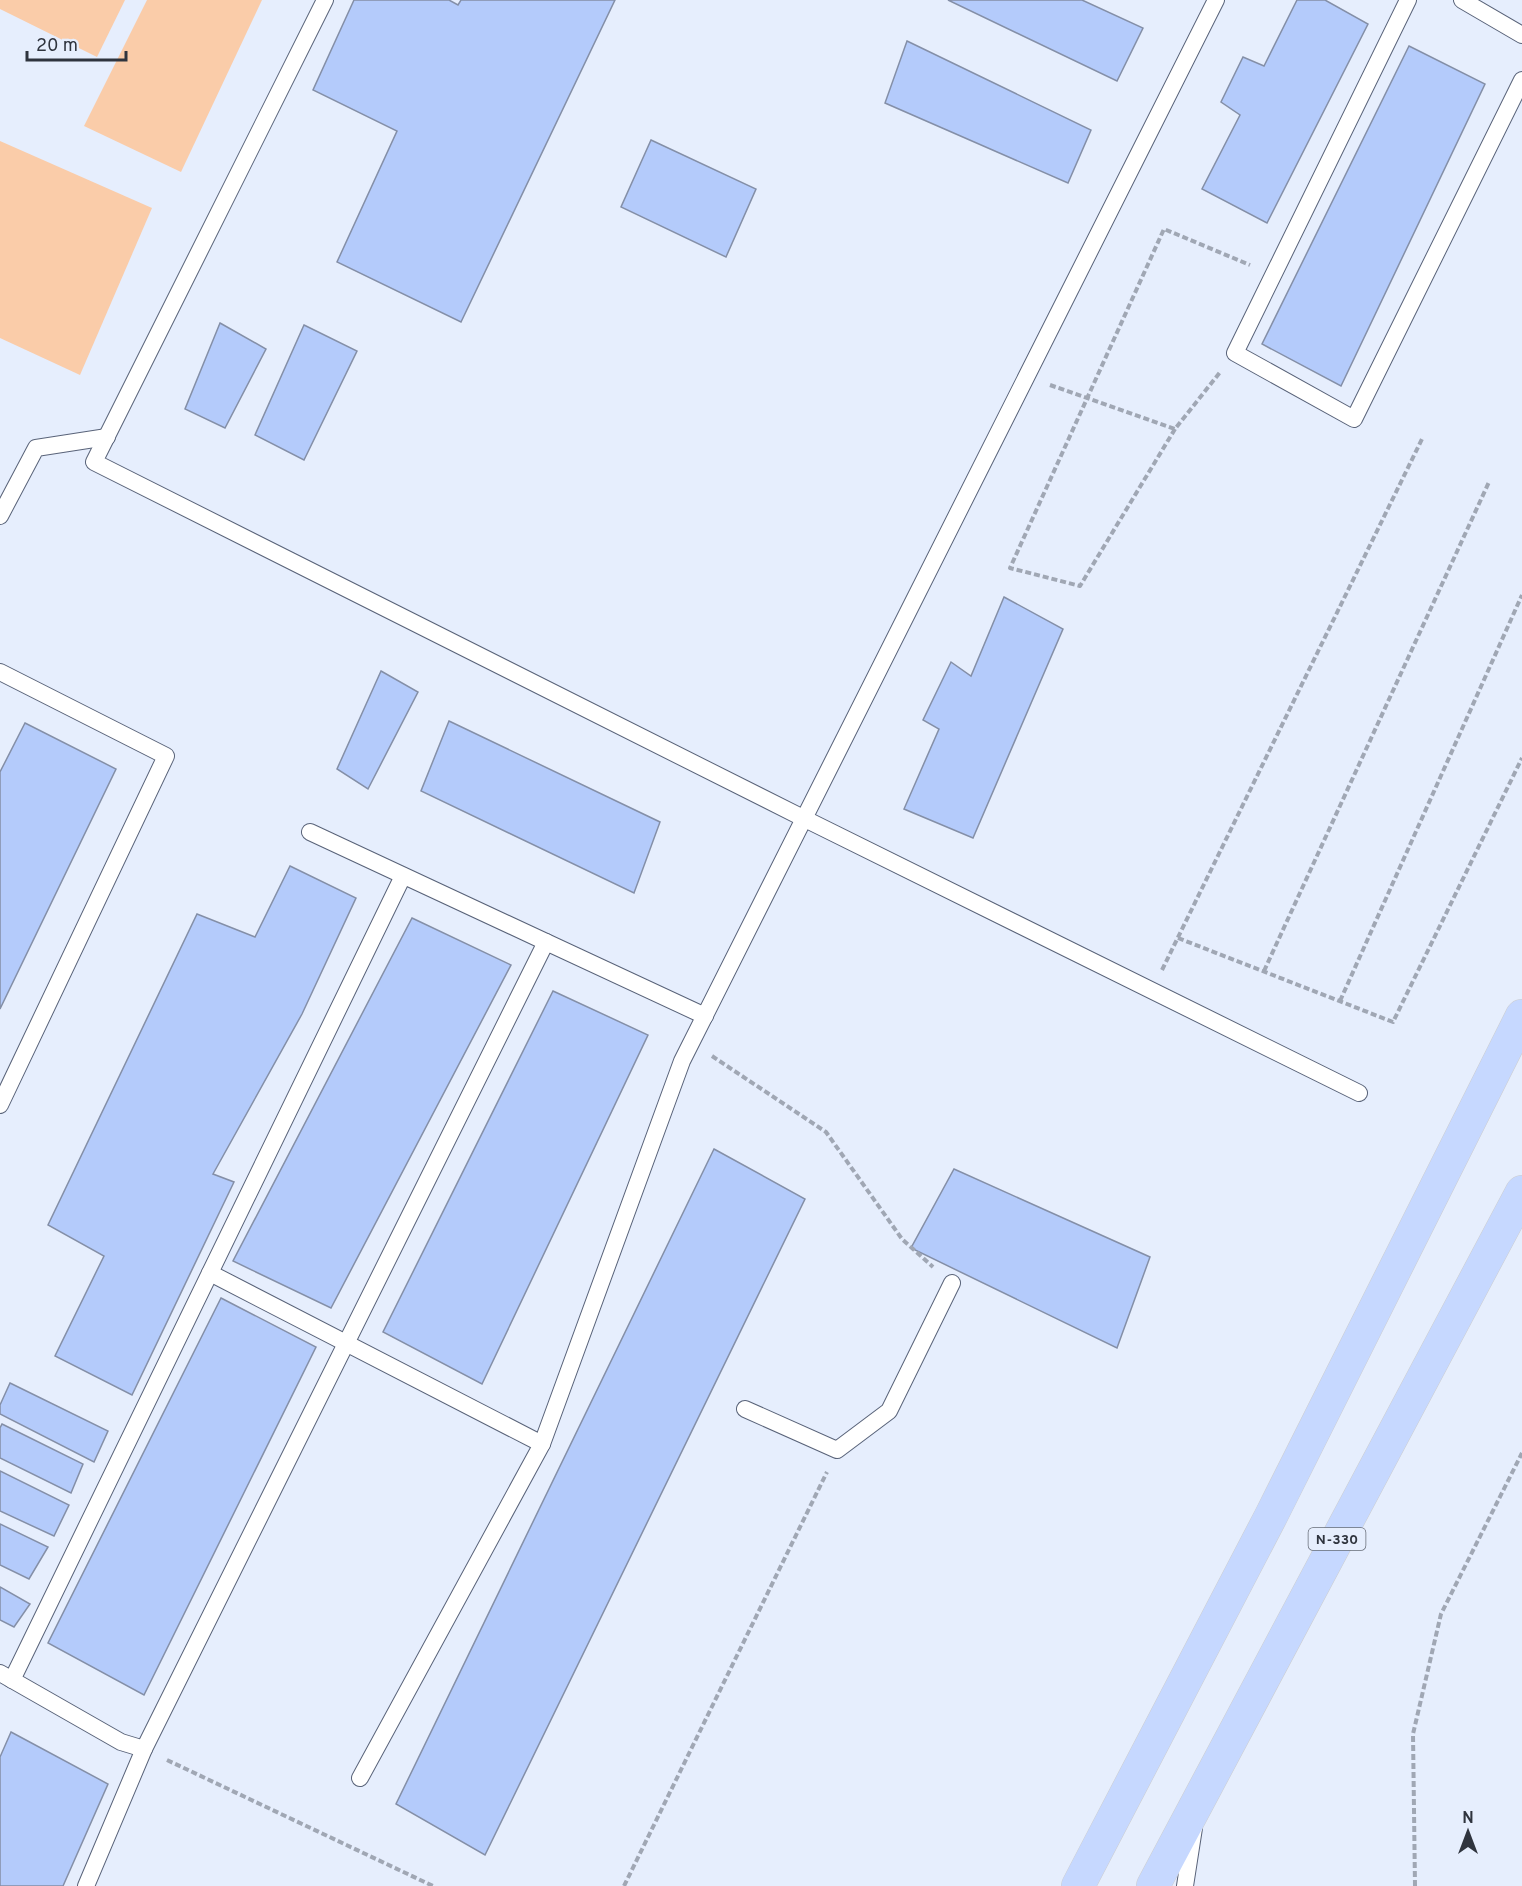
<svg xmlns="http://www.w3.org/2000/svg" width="1522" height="1886" font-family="Overpass,sans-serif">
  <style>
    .green { fill: #facca9 }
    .building { fill: #b4cbfb; stroke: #848fa7; stroke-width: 1.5 }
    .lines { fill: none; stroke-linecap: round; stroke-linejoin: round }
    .service-casing { stroke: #596379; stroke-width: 18 }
    .trunk-casing { stroke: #cdced1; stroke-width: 34 }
    .path { stroke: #a0a7b4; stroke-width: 4; stroke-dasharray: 6 3; stroke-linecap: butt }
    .service { stroke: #fff; stroke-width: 16 }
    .trunk { stroke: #c6d8ff; stroke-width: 33 }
    .labels { text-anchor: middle; stroke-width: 6; stroke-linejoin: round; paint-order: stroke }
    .shield { fill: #e6eefd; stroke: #666c77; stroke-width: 1.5 }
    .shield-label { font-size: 14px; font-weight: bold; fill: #2f343e }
  </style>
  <rect width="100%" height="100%" fill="#e6eefd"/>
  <!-- green -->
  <g class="green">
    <path d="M0,0h125l-28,57 -97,-48z"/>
    <path d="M147,0h115l-81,172 -97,-46z"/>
    <path d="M0,141l152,67 -72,167 -80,-37z"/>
  </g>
  <!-- building -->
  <g class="building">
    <path d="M354,0h95l9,5 3,-5h154l-154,322 -124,-60 60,-131 -84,-41z"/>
    <path d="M948,0h134l61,28 -26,53z"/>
    <path d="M1297,0h28l43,24 -101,199 -65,-34 38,-74 -19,-13 22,-45 21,9z"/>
    <path d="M907,41l184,89 -23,53 -183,-80z"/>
    <path d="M1409,46l76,38 -144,302 -79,-42z"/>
    <path d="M651,140l105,49 -30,68 -105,-50z"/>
    <path d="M220,323l46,26 -41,79 -40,-19z"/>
    <path d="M304,325l53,26 -53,109 -49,-25z"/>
    <path d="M1004,597l59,32 -90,209 -69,-29 35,-80 -16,-9 28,-58 20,14z"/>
    <path d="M381,671l37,21 -50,97 -31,-20z"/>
    <path d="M449,721l211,101 -26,71 -213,-102z"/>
    <path d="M25,723l91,46 -116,240v-237z"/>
    <path d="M290,866l66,32 -54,116 -89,160 21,8 -102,213 -77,-39 49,-100 -56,-31 149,-311 58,23z"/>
    <path d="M412,918l99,47 -180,343 -98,-47z"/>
    <path d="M553,991l95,44 -166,349 -99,-52z"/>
    <path d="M714,1149l91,50 -320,656 -89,-51z"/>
    <path d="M954,1169l196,88 -33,91 -206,-100z"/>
    <path d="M221,1298l95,49 -172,348 -96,-52z"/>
    <path d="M10,1383l98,48 -14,31 -94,-48v-9z"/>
    <path d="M2,1424l81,40 -12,29 -71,-35v-30z"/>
    <path d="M0,1471l69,34 -15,31 -54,-25z"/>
    <path d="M0,1524l48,23 -19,32 -29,-14z"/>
    <path d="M0,1587l30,17 -16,23 -14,-7z"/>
    <path d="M11,1732l97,52 -45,102h-63v-129z"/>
  </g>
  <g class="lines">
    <defs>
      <g id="service">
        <path d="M325,0l-231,462 711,357 554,274"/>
        <path d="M1408,0l-173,353 119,66 168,-339"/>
        <path d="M1462,0l60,35"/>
        <path d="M0,516l36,-68 71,-11"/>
        <path d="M0,672l166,84 -166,349"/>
        <path d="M310,832l236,110"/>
        <path d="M210,1273l332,171"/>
        <path d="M745,1409l92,41 52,-39 63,-128"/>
        <path d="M0,1673l121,69 23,7 -58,137"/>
        <path d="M12,1680l391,-804"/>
        <path d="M144,1749l402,-807 159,74"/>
        <path d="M360,1778l182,-334 140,-383 534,-1061"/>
        <path d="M1185,1886l9,-58"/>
      </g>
      <g id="trunk">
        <path d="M1078,1886l193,-370 251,-500"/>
        <path d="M1153,1886l369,-694"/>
      </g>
    </defs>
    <!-- service casing -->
    <use href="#service" class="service-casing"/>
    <!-- trunk casing -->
    <use href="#trunk" class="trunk-casing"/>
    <!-- path -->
    <g class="path">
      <path d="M1050,385l125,44 46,-58"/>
      <path d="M1175,429l-95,157 -70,-18 154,-339 86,36"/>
      <path d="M1178,938l215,84 129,-264"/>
      <path d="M1162,970l261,-533"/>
      <path d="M1264,971l225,-489"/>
      <path d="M1340,1001l182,-406"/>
      <path d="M712,1056l114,76 76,107 31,28"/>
      <path d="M167,1760l266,126"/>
      <path d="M624,1886l203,-414"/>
      <path d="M1415,1886l-2,-152 28,-120 81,-161"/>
    </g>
    <!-- service -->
    <use href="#service" class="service"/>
    <!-- trunk -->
    <use href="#trunk" class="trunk"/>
  </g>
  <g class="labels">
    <!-- shield labels -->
    <rect class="shield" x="1308.5" y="1528" width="57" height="22" rx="4.5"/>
    <g class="shield-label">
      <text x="1337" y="1544">N-330</text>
    </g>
  </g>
  <!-- north arrow -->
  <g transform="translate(1468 1832)" stroke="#e6eefd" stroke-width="4.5" paint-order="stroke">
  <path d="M0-4.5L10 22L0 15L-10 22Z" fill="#2f343e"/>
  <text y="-9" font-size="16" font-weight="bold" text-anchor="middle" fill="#2f343e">N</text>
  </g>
  <!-- scale -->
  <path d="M27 51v9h99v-9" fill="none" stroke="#2f343e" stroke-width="3"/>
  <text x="36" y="51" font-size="18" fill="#2f343e" stroke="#e6eefd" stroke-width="4.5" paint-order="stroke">20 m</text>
</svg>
